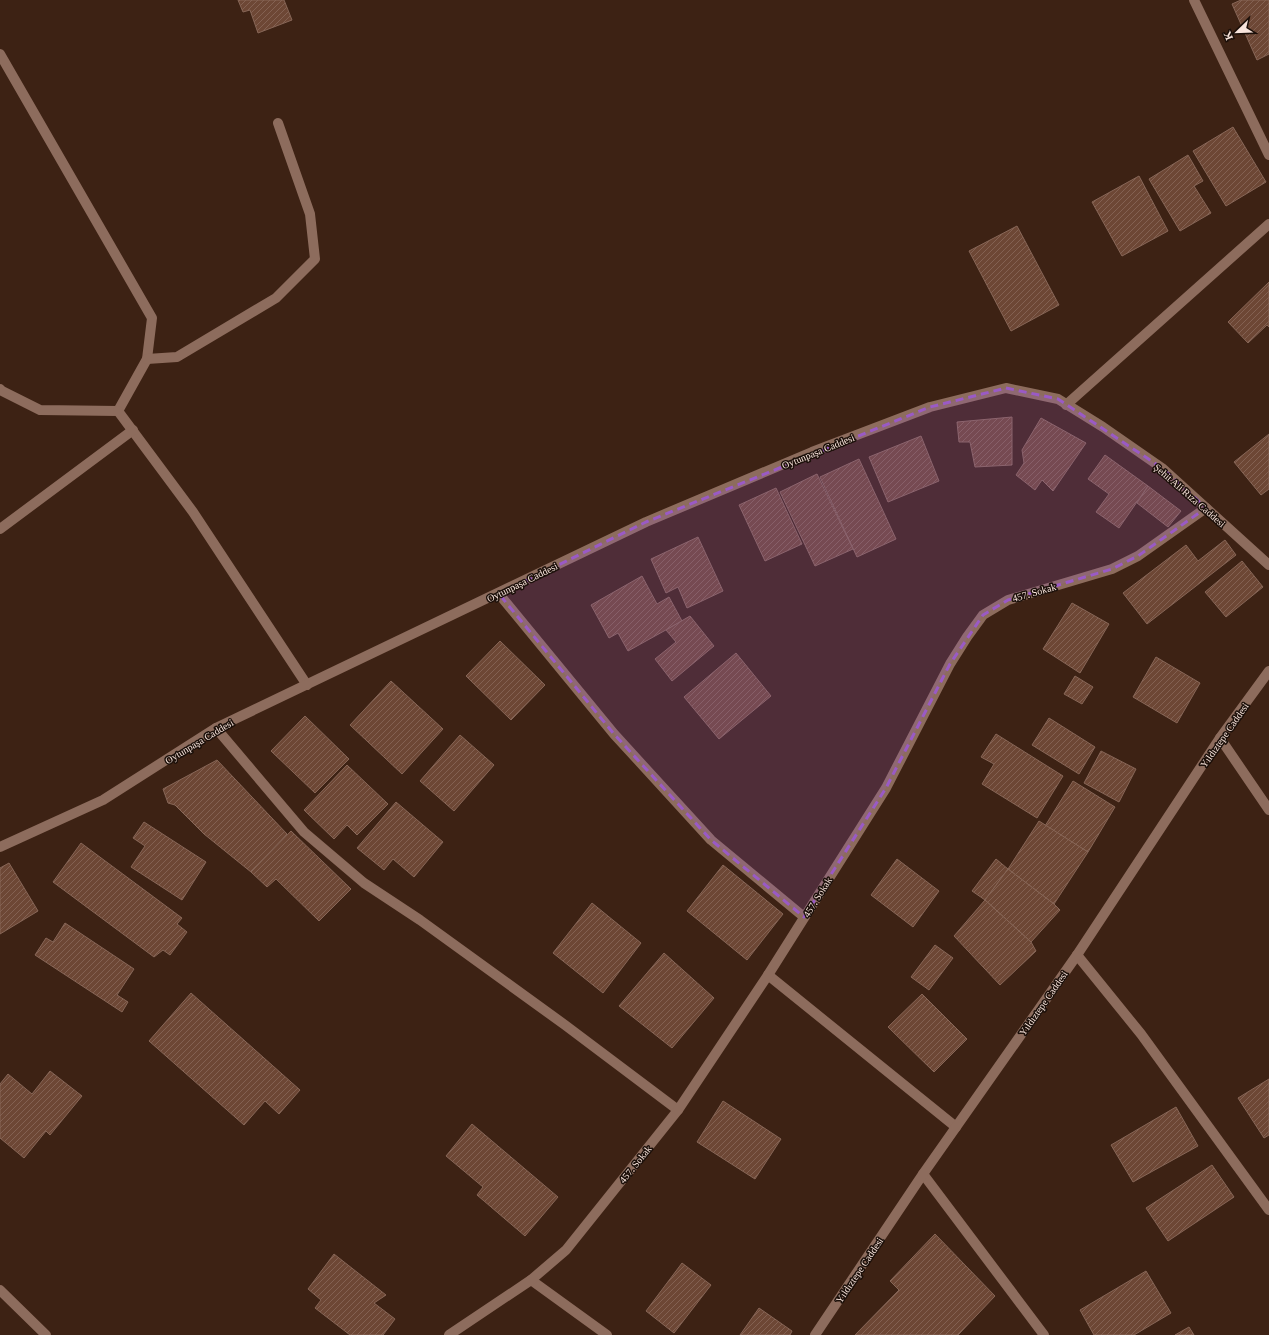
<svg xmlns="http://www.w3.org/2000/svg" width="1269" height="1335" font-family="Georgia,serif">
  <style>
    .building { fill: url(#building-hatch); stroke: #876657 }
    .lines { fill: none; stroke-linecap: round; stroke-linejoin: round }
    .minor { stroke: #8d6c5d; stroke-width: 10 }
    .marked { fill: #9a5ac6; fill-opacity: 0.2; stroke: #9a5ac6; stroke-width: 3; stroke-dasharray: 8 5; stroke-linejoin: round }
    .labels { text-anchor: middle; stroke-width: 3; stroke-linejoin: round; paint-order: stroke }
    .street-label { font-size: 10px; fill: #f8e4dc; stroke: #1b0f09 }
  </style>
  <defs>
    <pattern id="building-hatch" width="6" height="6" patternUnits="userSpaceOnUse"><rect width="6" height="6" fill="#6d4735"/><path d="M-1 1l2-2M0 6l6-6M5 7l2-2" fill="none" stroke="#836152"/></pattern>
  </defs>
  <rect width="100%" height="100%" fill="#3d2214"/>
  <!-- building -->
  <g class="building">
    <path d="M238,0h46l8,20 -34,13 -8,-23 -7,2z"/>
    <path d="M1241,0h28v54l-12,6 -25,-56z"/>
    <path d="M1233,127l33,55 -40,24 -33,-55z"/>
    <path d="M1188,155l15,26 -9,5 17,27 -31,18 -31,-52z"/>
    <path d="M1139,176l29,55 -46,25 -30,-54z"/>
    <path d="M1017,226l42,79 -48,26 -42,-80z"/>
    <path d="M1269,282v45l-2,-2 -19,18 -20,-21z"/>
    <path d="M1012,417v48l-37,2 -5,-25h-11l-2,-20z"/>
    <path d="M1041,418l45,25 -33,48 -11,-11 -7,10 -19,-15 8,-12 -2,-13z"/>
    <path d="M1269,434v55l-8,6 -27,-33z"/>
    <path d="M921,436l18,45 -51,21 -19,-45z"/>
    <path d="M1105,455l43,31 -29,42 -23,-16 13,-18 -21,-15z"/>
    <path d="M859,459l37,80 -39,18 -37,-80z"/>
    <path d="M817,474l36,75 -38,17 -35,-74z"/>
    <path d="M1148,486l33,25 -13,16 -31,-24z"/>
    <path d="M776,488l26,56 -37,17 -26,-56z"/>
    <path d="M698,537l25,54 -36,17 -9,-21 -12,6 -15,-34z"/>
    <path d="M1225,540l11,15 -89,69 -24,-31 63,-48 12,16z"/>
    <path d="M1242,561l21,26 -37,30 -21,-25z"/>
    <path d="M642,576l15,28 12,-7 13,24 -54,30 -10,-18 -9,5 -18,-33z"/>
    <path d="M1072,603l37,21 -29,49 -37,-24z"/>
    <path d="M690,616l24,30 -42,35 -17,-22 21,-17 -10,-12z"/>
    <path d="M500,641l45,44 -34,35 -45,-44z"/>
    <path d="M736,653l35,43 -52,43 -35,-42z"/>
    <path d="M1156,657l44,26 -23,40 -44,-26z"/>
    <path d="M1075,676l18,11 -11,17 -18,-10z"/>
    <path d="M391,681l52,48 -41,45 -52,-49z"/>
    <path d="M305,716l44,43 -34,34 -44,-42z"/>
    <path d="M1049,718l46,29 -16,27 -47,-29z"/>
    <path d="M996,734l67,42 -26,42 -55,-34 12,-20 -13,-7z"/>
    <path d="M460,735l34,30 -40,46 -34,-30z"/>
    <path d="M1101,751l35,18 -17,33 -35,-19z"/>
    <path d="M217,760l70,74 -36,38 -47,-38 -29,-29 -7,-2 -5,-14z"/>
    <path d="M347,765l41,39 -31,31 -10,-10 -13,14 -30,-29z"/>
    <path d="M1073,781l42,26 -27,45 -43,-26z"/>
    <path d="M396,802l47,40 -29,35 -21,-18 -9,11 -27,-22z"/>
    <path d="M1039,821l49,31 -34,52 -46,-35z"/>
    <path d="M144,822l62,40 -24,38 -51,-33 14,-21 -12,-8z"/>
    <path d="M291,831l60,58 -32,32 -43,-42 -9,8 -16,-15z"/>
    <path d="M81,843l101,75 -5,6 10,8 -17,23 -7,-5 -9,7 -101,-75z"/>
    <path d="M897,859l42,32 -26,36 -42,-32z"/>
    <path d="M996,859l12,10 -23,31 -13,-9z"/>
    <path d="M9,863l29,48 -38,23v-66z"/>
    <path d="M723,865l60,49 -36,46 -60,-49z"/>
    <path d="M1008,869l46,35 6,6 -29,32 -46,-42z"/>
    <path d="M985,900l46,42 5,9 -36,34 -46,-49z"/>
    <path d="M592,903l49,40 -38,50 -50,-40z"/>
    <path d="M65,923l69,46 -17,26 11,7 -6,10 -87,-57 11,-17 7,4z"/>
    <path d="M935,945l18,13 -24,32 -18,-13z"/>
    <path d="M664,953l50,45 -42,50 -53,-42z"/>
    <path d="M191,993l109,97 -21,24 -14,-13 -21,24 -95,-84z"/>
    <path d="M922,994l45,45 -33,33 -46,-45z"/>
    <path d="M50,1071l32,25 -32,39 -4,-4 -22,27 -24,-20v-54l8,-10 24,20z"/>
    <path d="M1269,1079v56l-5,3 -26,-40z"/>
    <path d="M723,1101l58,38 -26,40 -58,-37z"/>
    <path d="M1176,1107l22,39 -65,36 -22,-37z"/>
    <path d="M472,1124l86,73 -33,39 -48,-41 6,-8 -37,-31z"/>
    <path d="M1212,1165l22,32 -66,44 -22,-33z"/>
    <path d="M935,1234l60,62 -37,39h-103l44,-45 -9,-9z"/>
    <path d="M334,1254l52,41 -12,8 21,16 -12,16h-33l-35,-27 6,-8 -13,-11z"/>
    <path d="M682,1263l29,22 -37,48 -28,-22z"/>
    <path d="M1146,1271l25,42 -37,22h-40l-14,-25z"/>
    <path d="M759,1308l33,23 -2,4h-50z"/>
    <path d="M1189,1327l5,8h-19z"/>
  </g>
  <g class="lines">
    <!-- minor -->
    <g class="minor">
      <path d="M1194,0l75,155"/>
      <path d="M0,54l152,264 -5,41 -29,52"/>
      <path d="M147,359l30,-2 99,-59 39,-39 -5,-45 -32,-91"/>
      <path d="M0,389l2,2 38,19 78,1"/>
      <path d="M1066,405l203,-181"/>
      <path d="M118,411l75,101 114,173"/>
      <path d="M0,529l133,-99"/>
      <path d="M499,594l115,140 97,106 93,77"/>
      <path d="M216,728l88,104 60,51 56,37 145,105 113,85"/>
      <path d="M1220,738l49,72"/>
      <path d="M0,847l103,-47 113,-72 430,-206 166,-70 118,-45 76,-19 52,11 45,28 59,41 107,97"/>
      <path d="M1077,955l64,79 128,176"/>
      <path d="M768,975l188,152"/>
      <path d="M923,1174l121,161"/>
      <path d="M531,1280l76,55"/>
      <path d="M0,1290l46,45"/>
      <path d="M449,1335l82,-55 35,-30 112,-140 90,-135 118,-187 64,-124 17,-27 16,-22 25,-15 104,-31 26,-13 68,-48"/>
      <path d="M815,1335l108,-161 154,-219 143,-217 49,-67"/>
    </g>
  </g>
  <!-- marked area -->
  <path class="marked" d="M1006,388l52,11 104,69 44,40 -68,48 -26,13 -104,31 -25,15 -33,49 -64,124 -82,129 -93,-77 -97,-106 -115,-140 147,-72 284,-115z"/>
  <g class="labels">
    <!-- street labels -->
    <g class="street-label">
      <text transform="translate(818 451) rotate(-22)" y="4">Oytunpaşa Caddesi</text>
      <text transform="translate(1190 495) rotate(41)" y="4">Şehit Ali Rıza Caddesi</text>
      <text transform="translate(522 582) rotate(-26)" y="4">Oytunpaşa Caddesi</text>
      <text transform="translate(1034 592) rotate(-16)" y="4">457. Sokak</text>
      <text transform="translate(1224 735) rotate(-55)" y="4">Yıldıztepe Caddesi</text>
      <text transform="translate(199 741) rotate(-31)" y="4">Oytunpaşa Caddesi</text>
      <text transform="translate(817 897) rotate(-58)" y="4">457. Sokak</text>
      <text transform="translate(1043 1003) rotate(-55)" y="4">Yıldıztepe Caddesi</text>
      <text transform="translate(635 1164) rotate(-51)" y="4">457. Sokak</text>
      <text transform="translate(859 1270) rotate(-56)" y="4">Yıldıztepe Caddesi</text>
    </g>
  </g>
  <!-- north arrow -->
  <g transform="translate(1237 32) rotate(247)" stroke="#1b0f09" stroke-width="3" paint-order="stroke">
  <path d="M0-3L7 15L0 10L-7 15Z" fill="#f8e4dc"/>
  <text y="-6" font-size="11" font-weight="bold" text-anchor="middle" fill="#f8e4dc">K</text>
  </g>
</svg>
